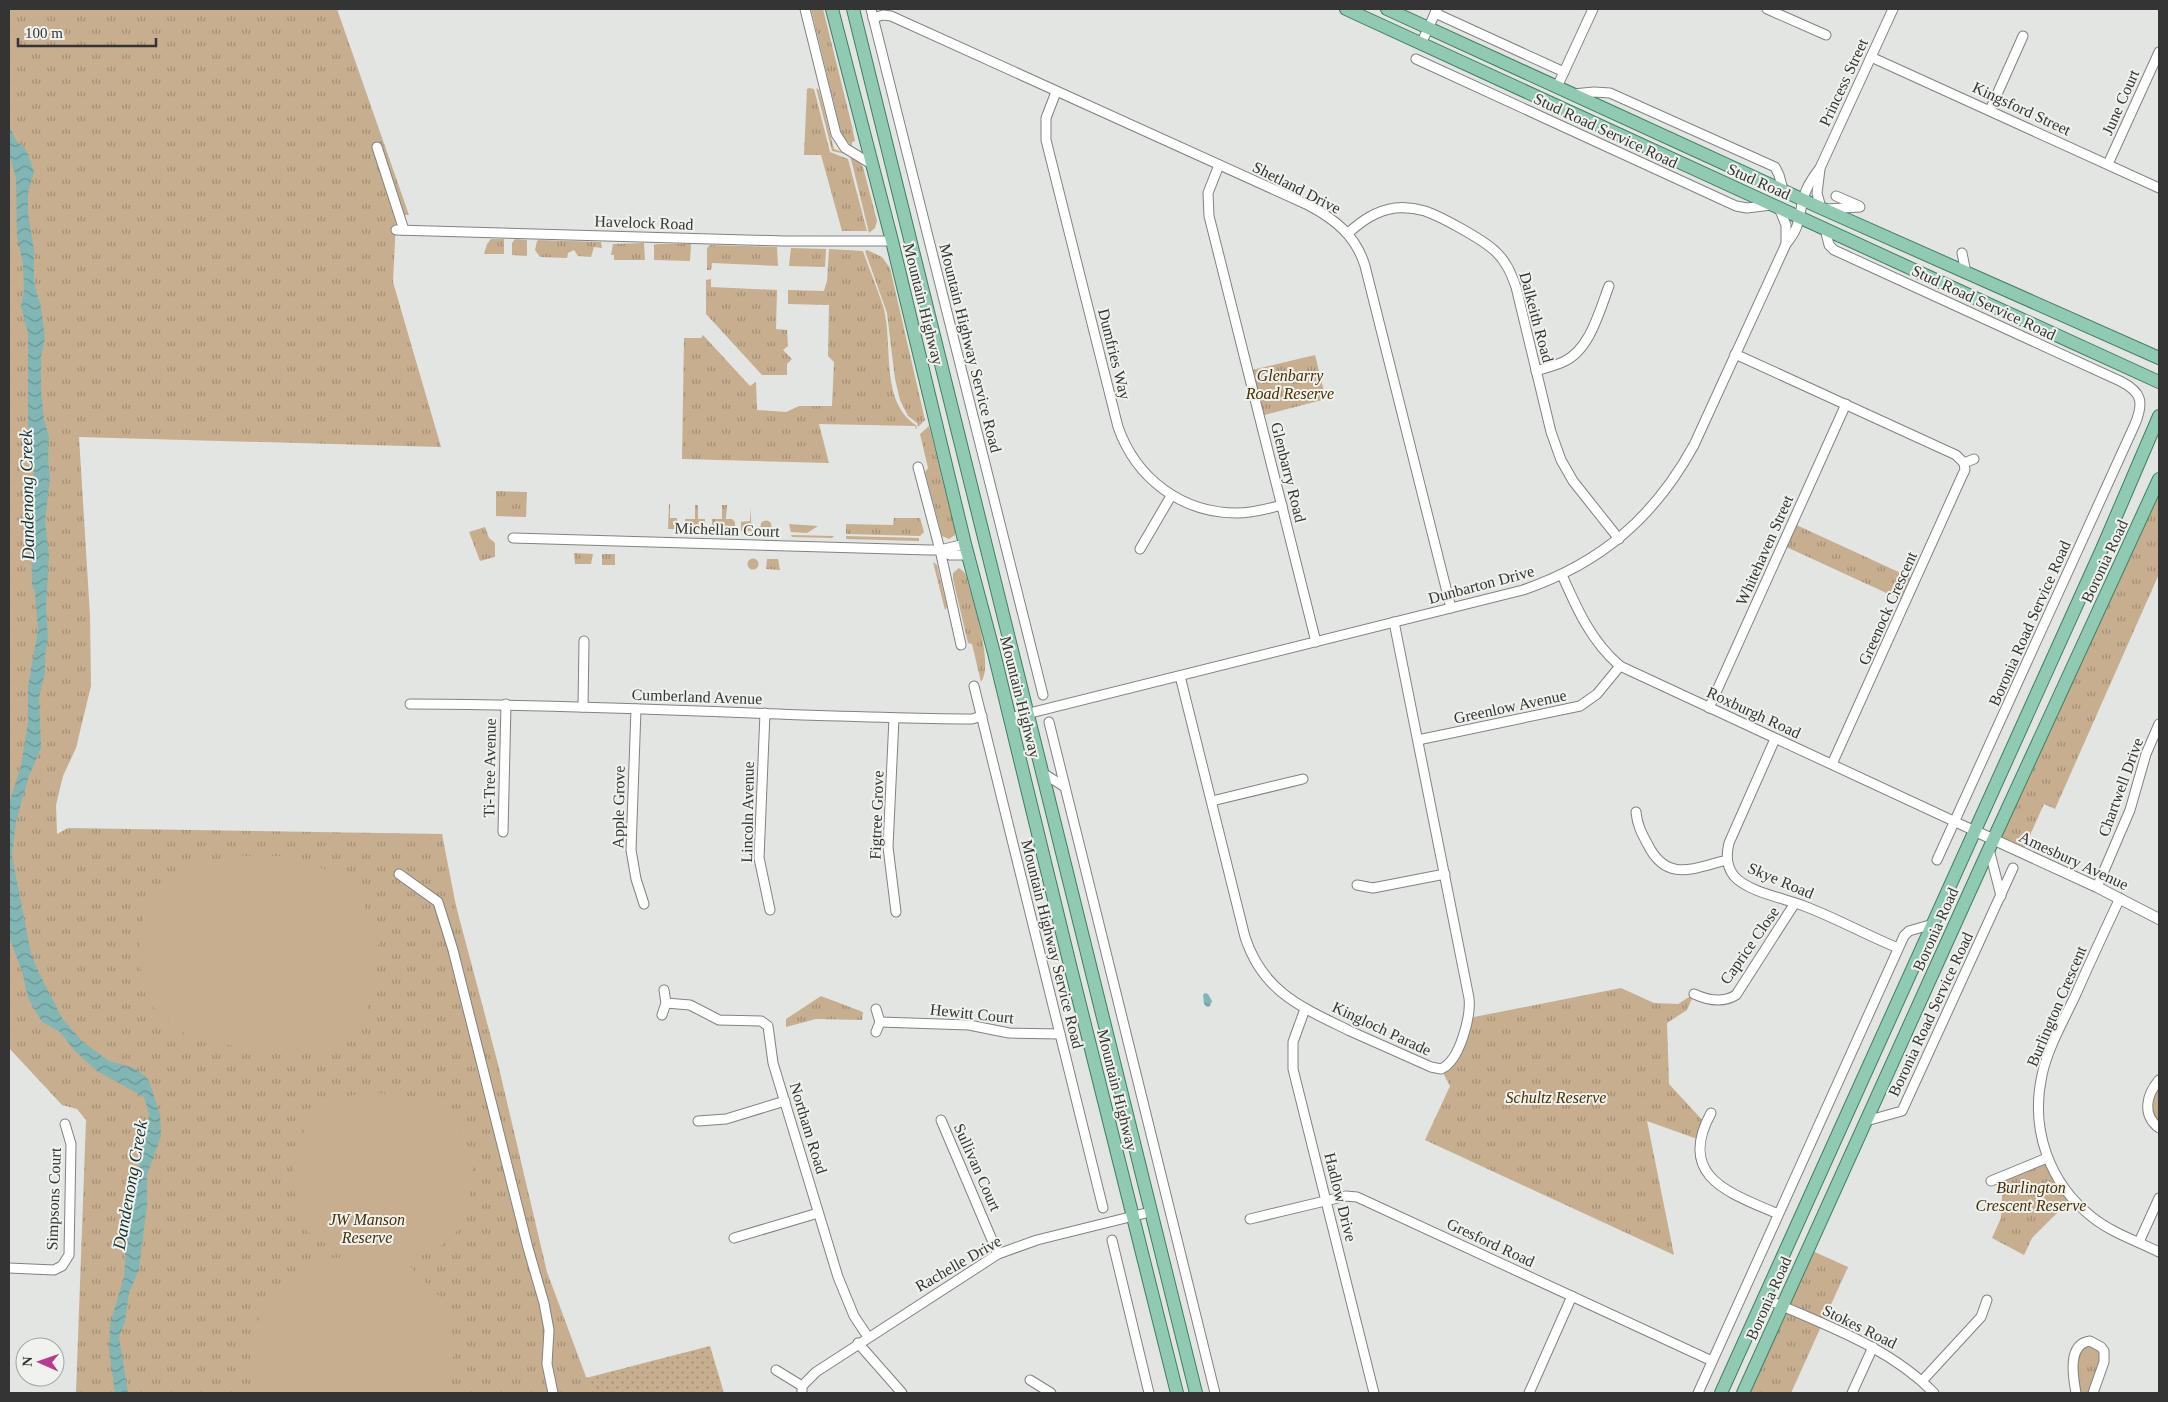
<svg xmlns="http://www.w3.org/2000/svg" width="2168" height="1402" font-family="'Times New Roman',serif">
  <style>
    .grass { fill: url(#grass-tufts) }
    .garden { fill: url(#garden-dots) }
    .pitch { fill: #c7ae8f }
    .water { fill: url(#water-waves) }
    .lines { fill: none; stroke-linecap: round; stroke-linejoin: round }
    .minor-casing { stroke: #818380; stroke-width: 11 }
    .tertiary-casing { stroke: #818380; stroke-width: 12 }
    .primary-casing { stroke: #407e64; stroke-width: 14 }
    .minor { stroke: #fff; stroke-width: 9 }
    .tertiary { stroke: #fff; stroke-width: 10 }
    .primary { stroke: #91cab2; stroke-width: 12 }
    .labels { text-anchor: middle; stroke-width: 4; stroke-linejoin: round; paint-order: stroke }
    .street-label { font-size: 16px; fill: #333433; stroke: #f0f2ee }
    .park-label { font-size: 16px; font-style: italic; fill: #482d00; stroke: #f0f2ee }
    .water-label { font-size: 18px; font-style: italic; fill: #13302f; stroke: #f0f2ee }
  </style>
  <defs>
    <pattern id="grass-tufts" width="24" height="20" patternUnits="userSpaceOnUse" patternTransform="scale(1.25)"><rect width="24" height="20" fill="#c7ae8f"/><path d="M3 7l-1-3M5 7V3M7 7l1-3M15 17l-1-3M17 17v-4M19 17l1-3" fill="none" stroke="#a28e75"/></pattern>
    <pattern id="garden-dots" width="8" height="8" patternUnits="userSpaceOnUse" patternTransform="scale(1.25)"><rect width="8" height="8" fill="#c7ae8f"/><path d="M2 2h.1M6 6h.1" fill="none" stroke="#a28e75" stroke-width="1.8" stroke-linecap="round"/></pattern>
    <pattern id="water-waves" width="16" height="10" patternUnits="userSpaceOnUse" patternTransform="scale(1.25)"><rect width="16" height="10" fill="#81b6b5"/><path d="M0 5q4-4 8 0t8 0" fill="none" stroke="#6a9594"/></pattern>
  </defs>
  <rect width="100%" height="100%" fill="#e2e5e1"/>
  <!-- grass -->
  <g class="grass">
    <path d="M9,9h328l72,206h-15l2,5 -3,62 48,165 -362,-10 11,179 1,70 -15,62 -13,28 -7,29 1,29 11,-6 374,6 14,72 42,158 49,208 45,121h-516l10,-273 -9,-11 -15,-4 -53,-57z"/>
    <path d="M811,9h12l29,117 3,15 -3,1v4l-9,-9 -3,-9z"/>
    <path d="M809,88l5,1 16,63 18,7 19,72h-25l-21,-76h-17l3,-66z"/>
    <path d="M816,88l3,2 15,59c11,4 22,7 29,18l14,54 -2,7 -6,5 -19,-78 -18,-4z"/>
    <path d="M491,239h13v15h-20l3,-10z"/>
    <path d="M515,239l12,1v16l-15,-1v-12z"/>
    <path d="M539,240l62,2 1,6 -8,-1 -3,10 -13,-1 -4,-6 -6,3 -1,5 -27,-1 -5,-7 2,-9z"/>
    <path d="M644,243l1,17h-31v-5h-3l2,-11z"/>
    <path d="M657,244h34l-1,17 -36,-1v-15z"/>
    <path d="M710,245l67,2 1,19 -66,-3 -1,7h-4v-22z"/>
    <path d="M791,248l35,1 -1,18 -36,-1z"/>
    <path d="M829,249l34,2c6,18 14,36 20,55 11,37 -4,95 33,119l1,4h-1l-1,-3 -96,-2 10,39 -147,-4 2,-121h17l2,-3 47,51 6,-4 1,28 29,2 13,-6h33l2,-44 -6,-6 1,-51 -41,-1v-14l36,1 3,-10z"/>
    <path d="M867,250l15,7 8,11 35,152 -7,7 -1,-4 -9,-7 -8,-16 -5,-21 -8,-66 -22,-62z"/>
    <path d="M711,279v8l66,3 -1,39 11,1 1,16 -5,4 9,9 -5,5v11h-25l-56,-61v-34z"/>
    <path d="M1315,355l11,44 -66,17 -12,-45z"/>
    <path d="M929,426l26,105v4l-6,4 -7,-3 -17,-64 3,-4 -8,-34z"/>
    <path d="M2159,479v95l-104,235 -11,-5 -22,49 -29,-13z"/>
    <path d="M496,491l31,1 -1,25 -30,-1z"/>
    <path d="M669,504h1v14h7v11h-9z"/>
    <path d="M695,505h3v14h7v11l-20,-1v-10h10z"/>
    <path d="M722,505h5l-1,14h6l3,3v9l-23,-1v-11h10z"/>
    <path d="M750,507l2,24h-11v-9l9,-1z"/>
    <path d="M894,518h26l4,14 -4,4 -74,-2v-10l47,1z"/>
    <circle cx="766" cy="526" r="5.5"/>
    <path d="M1792,523l124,57 -10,22 -124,-57z"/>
    <path d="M789,524l29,2 -11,7 -16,-1z"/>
    <path d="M485,527l4,11 6,5v14l-15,4 -11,-29z"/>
    <path d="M791,535l43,1 -2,2 -40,-1z"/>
    <path d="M846,536l73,2v3l-73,-2z"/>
    <path d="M574,553l19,1 -2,10h-16z"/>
    <rect x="602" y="554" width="13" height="11"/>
    <circle cx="753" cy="564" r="5.5"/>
    <path d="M767,559h11l2,11 -14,-1z"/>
    <path d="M933,562l4,3 10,42 -2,3z"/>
    <path d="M959,568l4,3 3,4c5,22 29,90 15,107l-9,-38 -4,-1 -15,-64v-6z"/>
    <path d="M1621,988l33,15 24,1 16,-10 -7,16 -20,13 2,61 36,39 -5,17 -53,-19 27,134 -249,-115 25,-54 -9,-17 3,-2 25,-49z"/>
    <path d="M821,996l42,16 -1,8 -46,-1 -30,8v-8z"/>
    <path d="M2159,1080v48l-11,-13 9,-33z"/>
    <path d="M2047,1158l25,40 -40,40 -8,17 -32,-17 9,-20 2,-42z"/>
    <path d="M1808,1249l40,18 -57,126h-48z"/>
    <path d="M2085,1342l19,9 -11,42h-17l2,-46z"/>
  </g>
  <!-- garden -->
  <path class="garden" d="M710,1346l14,47h-132l-6,-15z"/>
  <!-- pitch -->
  <g class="pitch">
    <path d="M237,856h57l41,18 25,22 19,42 -4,48 -14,37 -31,23 -42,5 -35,-1 -57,-12 -16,-7 -34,-30 -7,-45 2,-33 10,-25 18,-22 29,-12z"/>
    <path d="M376,1093c19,2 55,2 70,15 11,10 26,48 27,63 1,14 -9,55 -20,65 -13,14 -34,20 -50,28l8,3 36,37 6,34v29l-4,26h-189l-11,-25 4,-37 22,-43 24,-20 28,-10 35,-1c-20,-8 -47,-13 -60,-32 -3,-4 -4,-13 -5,-18 -6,-32 -5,-57 12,-85 5,-7 10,-15 18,-19 15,-8 32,-9 49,-10z"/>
  </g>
  <!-- water -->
  <g class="water">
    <path d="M9,125l7,16 8,6 4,7 6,18 -6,21v21l6,36v32l7,26 4,29 -4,20v34l3,29 5,17 -1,22 2,18 -5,45 4,33 -3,52 2,32 -3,17v17l-6,24 2,51 -12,28 -13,45 -4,35 19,98 8,19 23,45 21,24 26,19 25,7 11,8 4,5 11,33 1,22 -14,39v30l-8,64 -10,24 -4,29 -6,15 9,56h-13l-6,-43 1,-26 14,-47 5,-70 18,-77 2,-16 -5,-17 -47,-26 -22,-20 -15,-19 -18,-10 -14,-24 -5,-23 -14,-39v-133l12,-37 7,-44v-36l10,-56 -3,-37 -3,-8 -1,-77 3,-35 -6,-39v-101l-7,-26 3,-18 -1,-26 -6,-26 -1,-59 -7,-24z"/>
    <path d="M1205,993l3,1 4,7 -2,5 -3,1 -3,-3 -1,-9z"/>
  </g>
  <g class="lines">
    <defs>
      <g id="minor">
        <path d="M805,9l31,125 9,14 28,17"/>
        <path d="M871,9l172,686"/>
        <path d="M1767,9l59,26"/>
        <path d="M1435,13l129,59"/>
        <path d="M873,18l10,-3 8,1 417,189c27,14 48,31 57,61l86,342"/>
        <path d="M1421,44l16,-35"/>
        <path d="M1871,57l288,131"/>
        <path d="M1416,59l320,147 11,2 24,-3"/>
        <path d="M1557,87l36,-78"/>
        <path d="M1056,92l-10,26v22l72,287c18,51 63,86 119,86 15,0 30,-4 45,-8"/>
        <path d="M1573,94l21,-2 16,1 165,74 4,8 4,15"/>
        <path d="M1990,110l33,-74"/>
        <path d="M377,147l27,83"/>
        <path d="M2108,164l51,-112"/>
        <path d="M1219,165l-11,28 1,23 107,426"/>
        <path d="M1820,169l-3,24 4,15"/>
        <path d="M1836,196l23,10"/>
        <path d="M1779,208l7,17v19"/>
        <path d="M1827,209l33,-2"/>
        <path d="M1825,229l4,16 5,5 286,131c22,11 24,21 15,43l-198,436"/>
        <path d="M396,230l388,11h108"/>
        <path d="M1348,233c14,-12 27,-22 47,-25 10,-1 20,0 30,3 17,6 57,28 70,40 11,10 16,22 21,36l35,145 10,28 12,21 46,58"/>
        <path d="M1962,253l4,20"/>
        <path d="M1735,354l221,101 8,8 10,-4"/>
        <path d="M1536,371c9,-3 18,-5 27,-9 27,-12 36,-50 46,-76"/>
        <path d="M918,467l22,83 21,95"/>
        <path d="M513,538l416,12h11l25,-6"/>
        <path d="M1140,549l31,-53"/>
        <path d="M940,550l10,5h18"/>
        <path d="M1562,575c15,34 29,66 58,91l355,165"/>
        <path d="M1180,676l65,261c18,55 56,70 105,94 27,12 54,24 81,36l10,2c19,-8 30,-53 28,-71l-75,-376"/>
        <path d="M974,686l129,522"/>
        <path d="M410,704c187,0 374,13 562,15l10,-3"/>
        <path d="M583,707l1,-66"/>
        <path d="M1709,708l137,-304"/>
        <path d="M636,709l-5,141 5,29 8,25"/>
        <path d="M765,713l-6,145 11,52"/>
        <path d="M894,718l-6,129 8,65"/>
        <path d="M1010,718l513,-128c78,-27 131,-72 171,-145l92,-201c14,-17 12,-24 17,-44 2,-11 10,-23 17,-32l73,-159"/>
        <path d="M1049,722l166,671"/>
        <path d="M1775,739l-46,104c-3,12 -3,23 5,33 14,16 50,22 70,30 32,12 62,29 94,42"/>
        <path d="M1418,740l162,-34 17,-12 23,-28"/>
        <path d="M1832,764l130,-288 3,-6 -1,-7"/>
        <path d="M1041,772l24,15"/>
        <path d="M1212,801l91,-22"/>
        <path d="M1636,812c1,13 6,22 12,33 19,38 46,23 79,15"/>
        <path d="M503,832l3,-128"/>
        <path d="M1989,849l12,47"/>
        <path d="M399,874l39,28 15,48 75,298 16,55 5,27 -2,34 6,29"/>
        <path d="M1357,885l16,3 72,-14"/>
        <path d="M2097,887l33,-77 16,-56 13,-30"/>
        <path d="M2120,898c-15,32 -30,64 -44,96 -12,26 -28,53 -34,81 -12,54 7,108 50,142 20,16 45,24 67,35"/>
        <path d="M1694,994c13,6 29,9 42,1l59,-92"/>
        <path d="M666,1003l24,2 29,15 42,1 7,5 5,37 65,214 16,39 14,21"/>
        <path d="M876,1009l4,13 -4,10"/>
        <path d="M1305,1009l-12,33v27l81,324"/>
        <path d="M662,1015l4,-12 -2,-13"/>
        <path d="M880,1022l89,3 40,8 51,1"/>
        <path d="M2159,1080c-13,15 -17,35 0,48"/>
        <path d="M1711,1113c-35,64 19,80 67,101"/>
        <path d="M941,1120l57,134"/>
        <path d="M698,1121l28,-2 59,-18"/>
        <path d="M1866,1121l36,-10 111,-243"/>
        <path d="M1991,1181l56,-23"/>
        <path d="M1250,1219l96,-23 11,1 355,164"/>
        <path d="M734,1238l84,-25"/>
        <path d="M1112,1240l37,153"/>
        <path d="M2139,1242l20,-44"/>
        <path d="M9,1268l45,2 8,-4 7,-11 2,-111 -6,-20"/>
        <path d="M1764,1298c60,27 124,48 170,95"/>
        <path d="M858,1343l44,50"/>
        <path d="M776,1370l26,16"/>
        <path d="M1030,1380l21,13"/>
        <path d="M1922,1381l59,-64 6,-17"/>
        <path d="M802,1393v-7l14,-14 182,-118 39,-14 113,-28"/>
        <path d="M1529,1393l43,-97"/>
        <path d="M1698,1393l206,-457 5,-5 24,-7"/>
        <path d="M1852,1393l21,-46"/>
        <path d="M2076,1393c-3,-16 -9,-49 14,-52l11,6 3,4v11l-11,31"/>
      </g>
      <path id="tertiary" d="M1975,831l122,56 62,32"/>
      <g id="primary">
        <path d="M832,9l60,232 73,303 29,109 76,312 107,428"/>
        <path d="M853,9l343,1384"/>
        <path d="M1346,9c271,126 542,249 813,373"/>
        <path d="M1387,9l434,199 338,150"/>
        <path d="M1721,1393l381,-844 57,-133"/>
        <path d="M1743,1393l246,-544 170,-370"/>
      </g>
    </defs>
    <!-- minor casing -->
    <use href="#minor" class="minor-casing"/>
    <!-- tertiary casing -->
    <use href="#tertiary" class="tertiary-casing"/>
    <!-- primary casing -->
    <use href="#primary" class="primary-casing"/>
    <!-- minor -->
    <use href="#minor" class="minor"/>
    <!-- tertiary -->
    <use href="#tertiary" class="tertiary"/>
    <!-- primary -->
    <use href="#primary" class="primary"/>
  </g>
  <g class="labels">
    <!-- street labels -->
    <g class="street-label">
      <text transform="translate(1843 82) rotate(-65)" y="6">Princess Street</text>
      <text transform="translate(2120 102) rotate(-66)" y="6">June Court</text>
      <text transform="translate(2022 108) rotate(25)" y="6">Kingsford Street</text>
      <text transform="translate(1606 130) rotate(25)" y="6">Stud Road Service Road</text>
      <text transform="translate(1759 181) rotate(24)" y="6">Stud Road</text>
      <text transform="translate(1297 187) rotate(27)" y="6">Shetland Drive</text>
      <text transform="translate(644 222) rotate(2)" y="6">Havelock Road</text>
      <text transform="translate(1984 302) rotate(25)" y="6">Stud Road Service Road</text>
      <text transform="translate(924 304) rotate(76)" y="6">Mountain Highway</text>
      <text transform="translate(1537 317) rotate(75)" y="6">Dalkeith Road</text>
      <text transform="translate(971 348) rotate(76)" y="6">Mountain Highway Service Road</text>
      <text transform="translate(1115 354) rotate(76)" y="6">Dumfries Way</text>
      <text transform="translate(1289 472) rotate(76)" y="6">Glenbarry Road</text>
      <text transform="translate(727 529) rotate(2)" y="6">Michellan Court</text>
      <text transform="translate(1764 550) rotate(-66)" y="6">Whitehaven Street</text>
      <text transform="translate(2104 561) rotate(-65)" y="6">Boronia Road</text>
      <text transform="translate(1481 584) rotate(-15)" y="6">Dunbarton Drive</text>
      <text transform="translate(1887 608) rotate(-66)" y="6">Greenock Crescent</text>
      <text transform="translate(2029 623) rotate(-66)" y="6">Boronia Road Service Road</text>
      <text transform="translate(697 696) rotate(2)" y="6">Cumberland Avenue</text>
      <text transform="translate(1021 697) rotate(76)" y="6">Mountain Highway</text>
      <text transform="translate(1510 706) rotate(-12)" y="6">Greenlow Avenue</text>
      <text transform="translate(1754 712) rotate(25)" y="6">Roxburgh Road</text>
      <text transform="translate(489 768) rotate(-89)" y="6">Ti-Tree Avenue</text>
      <text transform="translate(2120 787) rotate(-70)" y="6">Chartwell Drive</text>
      <text transform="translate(618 807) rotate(-89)" y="6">Apple Grove</text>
      <text transform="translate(747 812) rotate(-89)" y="6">Lincoln Avenue</text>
      <text transform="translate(876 815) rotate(-88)" y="6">Figtree Grove</text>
      <text transform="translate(2074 860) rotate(25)" y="6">Amesbury Avenue</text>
      <text transform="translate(1781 880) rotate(23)" y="6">Skye Road</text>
      <text transform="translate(1935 929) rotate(-66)" y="6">Boronia Road</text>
      <text transform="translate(1053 944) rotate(76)" y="6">Mountain Highway Service Road</text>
      <text transform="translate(1749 945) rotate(-55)" y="6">Caprice Close</text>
      <text transform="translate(2056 1006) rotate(-67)" y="6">Burlington Crescent</text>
      <text transform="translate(972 1013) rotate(6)" y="6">Hewitt Court</text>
      <text transform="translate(1930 1014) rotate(-65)" y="6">Boronia Road Service Road</text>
      <text transform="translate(1382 1028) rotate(25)" y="6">Kingloch Parade</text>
      <text transform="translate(1118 1090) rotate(76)" y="6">Mountain Highway</text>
      <text transform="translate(809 1128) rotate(73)" y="6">Northam Road</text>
      <text transform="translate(978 1167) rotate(66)" y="6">Sullivan Court</text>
      <text transform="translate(1341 1197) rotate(76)" y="6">Hadlow Drive</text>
      <text transform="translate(53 1199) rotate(-88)" y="6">Simpsons Court</text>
      <text transform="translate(1491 1242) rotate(25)" y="6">Gresford Road</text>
      <text transform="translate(958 1263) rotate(-30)" y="6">Rachelle Drive</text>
      <text transform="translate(1768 1298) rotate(-66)" y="6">Boronia Road</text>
      <text transform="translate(1860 1326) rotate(26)" y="6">Stokes Road</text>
    </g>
    <!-- park labels -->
    <g class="park-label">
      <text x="1290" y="381">Glenbarry<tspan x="1290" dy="18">Road Reserve</tspan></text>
      <text x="1556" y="1103">Schultz Reserve</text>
      <text x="2031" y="1193">Burlington<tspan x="2031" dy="18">Crescent Reserve</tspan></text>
      <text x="367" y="1225">JW Manson<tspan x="367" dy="18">Reserve</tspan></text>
    </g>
    <!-- water labels -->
    <g class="water-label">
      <text transform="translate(27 495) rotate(-91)" y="6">Dandenong Creek</text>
      <text transform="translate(130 1185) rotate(-80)" y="6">Dandenong Creek</text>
    </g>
  </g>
  <!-- border -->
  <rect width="2168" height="1402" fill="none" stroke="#333433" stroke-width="20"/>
  <!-- north arrow -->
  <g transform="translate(40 1362) rotate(272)"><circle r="24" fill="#f0f2ee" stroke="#a4a6a3"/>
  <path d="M0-4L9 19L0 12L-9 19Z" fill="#b73c8d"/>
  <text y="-8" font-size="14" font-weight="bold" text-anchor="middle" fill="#333433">N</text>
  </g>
  <!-- scale -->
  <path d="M18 38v8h138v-8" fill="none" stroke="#333433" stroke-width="2.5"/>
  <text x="25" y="38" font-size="15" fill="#333433" stroke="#f0f2ee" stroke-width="4" paint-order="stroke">100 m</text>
</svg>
